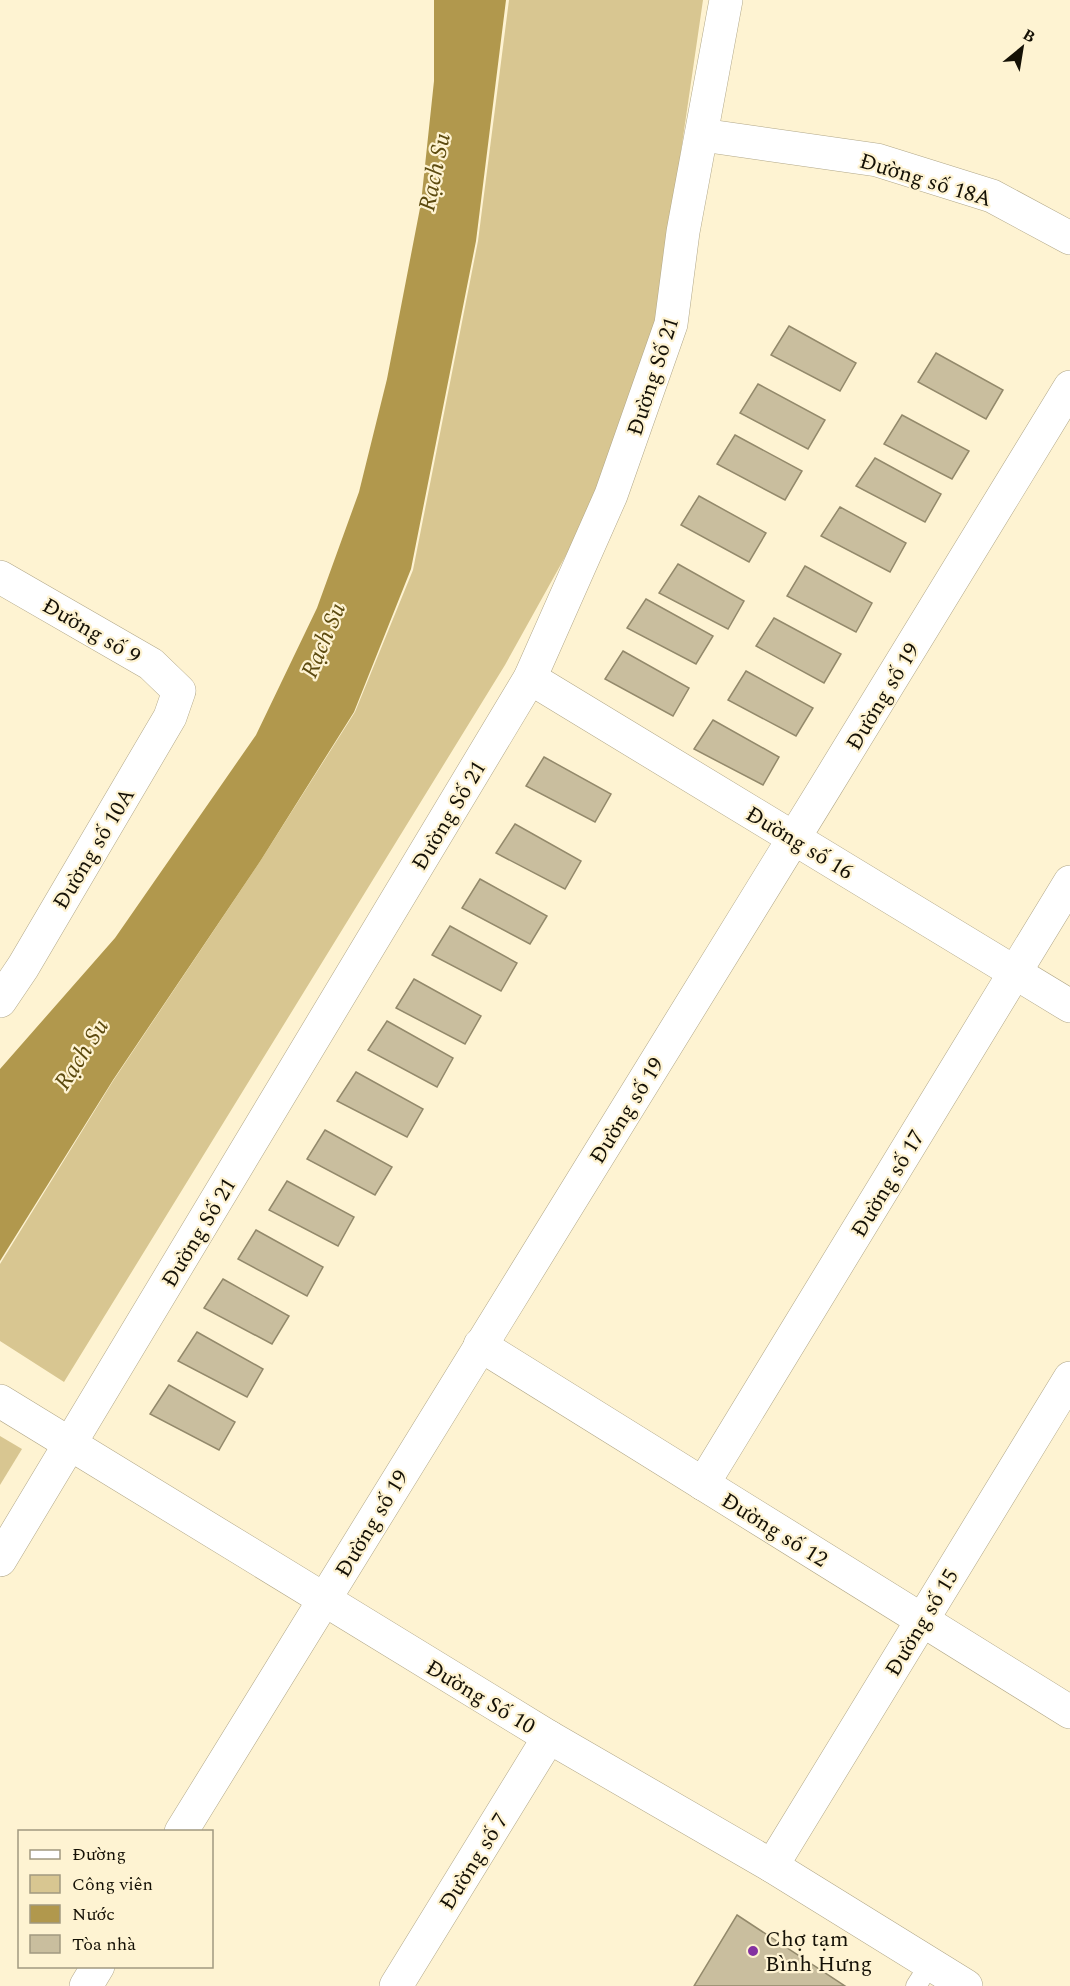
<svg xmlns="http://www.w3.org/2000/svg" width="1070" height="1986" font-family="Spectral,serif">
  <style>
    .green { fill: #d8c691 }
    .water { fill: #b1984d }
    .building { fill: #c9be9e; stroke: #93896b; stroke-width: 1.5 }
    .lines { fill: none; stroke-linecap: round; stroke-linejoin: round }
    .service-casing { stroke: #b1a788; stroke-width: 21 }
    .minor-casing { stroke: #b1a788; stroke-width: 34 }
    .service { stroke: #fff; stroke-width: 20 }
    .minor { stroke: #fff; stroke-width: 33 }
    .poi-dot { fill: #8432a1; stroke: #fef3d2; stroke-width: 2 }
    .labels { text-anchor: middle; stroke-width: 4.5; stroke-linejoin: round; paint-order: stroke }
    .street-label { font-size: 22px; fill: #151106; stroke: #fef3d2 }
    .poi-label { font-size: 22px; fill: #151106; stroke: #fef3d2; text-anchor: start }
    .water-label { font-size: 24px; font-style: italic; fill: #5c4a0f; stroke: #fef3d2 }
  </style>
  <rect width="100%" height="100%" fill="#fef3d2"/>
  <!-- green -->
  <g class="green">
    <path d="M509,0h194l-47,323 -71,198 -80,144 -441,717 -64,-41v-77l113,-183 148,-221 94,-148 58,-142 65,-329z"/>
    <path d="M0,1436l22,13 -22,36z"/>
  </g>
  <!-- water -->
  <path class="water" d="M434,0h72l-30,241 -65,328 -57,143 -93,148 -148,220 -113,181v-192l115,-131 141,-203 61,-127 42,-116 28,-113 34,-176 13,-122z"/>
  <!-- building -->
  <g class="building">
    <path d="M789,326l67,37 -16,28 -69,-36z"/>
    <path d="M936,353l67,37 -17,29 -68,-37z"/>
    <path d="M758,384l67,36 -17,29 -68,-36z"/>
    <path d="M902,415l67,36 -17,28 -68,-35z"/>
    <path d="M735,435l67,36 -17,29 -68,-36z"/>
    <path d="M875,458l66,36 -16,28 -69,-36z"/>
    <path d="M699,496l67,37 -17,29 -68,-37z"/>
    <path d="M840,507l66,36 -16,29 -69,-36z"/>
    <path d="M678,564l66,37 -16,28 -69,-36z"/>
    <path d="M805,566l67,37 -16,29 -69,-36z"/>
    <path d="M646,599l67,37 -17,28 -69,-36z"/>
    <path d="M774,618l67,36 -17,29 -68,-37z"/>
    <path d="M623,651l66,37 -16,28 -68,-37z"/>
    <path d="M746,671l67,37 -17,28 -68,-36z"/>
    <path d="M713,720l66,37 -16,28 -69,-36z"/>
    <path d="M544,757l67,37 -16,28 -69,-36z"/>
    <path d="M515,824l66,37 -16,28 -69,-36z"/>
    <path d="M480,879l67,37 -17,28 -68,-36z"/>
    <path d="M450,926l67,37 -16,28 -69,-36z"/>
    <path d="M414,979l67,37 -16,28 -69,-36z"/>
    <path d="M387,1021l66,37 -16,29 -69,-37z"/>
    <path d="M356,1072l67,37 -16,28 -70,-36z"/>
    <path d="M325,1130l67,37 -17,28 -68,-36z"/>
    <path d="M287,1181l67,36 -16,29 -69,-36z"/>
    <path d="M256,1230l67,37 -16,29 -69,-37z"/>
    <path d="M223,1279l66,37 -17,28 -68,-36z"/>
    <path d="M197,1332l66,37 -16,28 -69,-36z"/>
    <path d="M169,1385l66,37 -16,28 -69,-36z"/>
    <path d="M737,1915l108,71h-151z"/>
  </g>
  <g class="lines">
    <defs>
      <path id="service" d="M916,1986l14,-22"/>
      <g id="minor">
        <path d="M702,135l175,25 115,36 78,42"/>
        <path d="M0,577l151,87 28,27 -9,26 -147,250 -23,34"/>
        <path d="M530,678l540,328"/>
        <path d="M480,1345l590,367"/>
        <path d="M0,1401l549,336 223,129 194,120"/>
        <path d="M703,1484l367,-602"/>
        <path d="M0,1560l530,-882 81,-183 60,-171 12,-92 43,-232"/>
        <path d="M181,1832c297,-482 595,-962 889,-1445"/>
        <path d="M772,1866l298,-488"/>
        <path d="M86,1986l12,-20"/>
        <path d="M396,1986l153,-249"/>
      </g>
    </defs>
    <!-- service casing -->
    <use href="#service" class="service-casing"/>
    <!-- minor casing -->
    <use href="#minor" class="minor-casing"/>
    <!-- service -->
    <use href="#service" class="service"/>
    <!-- minor -->
    <use href="#minor" class="minor"/>
  </g>
  <!-- markers -->
  <circle class="poi-dot" cx="753" cy="1951" r="6"/>
  <g class="labels">
    <!-- street labels -->
    <g class="street-label">
      <text transform="translate(926 179) rotate(17)" y="8">Đường số 18A</text>
      <text transform="translate(652 376) rotate(-72)" y="8">Đường Số 21</text>
      <text transform="translate(92 630) rotate(30)" y="8">Đường số 9</text>
      <text transform="translate(882 696) rotate(-59)" y="8">Đường số 19</text>
      <text transform="translate(448 815) rotate(-59)" y="8">Đường Số 21</text>
      <text transform="translate(800 842) rotate(31)" y="8">Đường số 16</text>
      <text transform="translate(93 848) rotate(-59)" y="8">Đường số 10A</text>
      <text transform="translate(626 1110) rotate(-58)" y="8">Đường số 19</text>
      <text transform="translate(887 1183) rotate(-59)" y="8">Đường số 17</text>
      <text transform="translate(198 1232) rotate(-59)" y="8">Đường Số 21</text>
      <text transform="translate(371 1523) rotate(-59)" y="8">Đường số 19</text>
      <text transform="translate(775 1529) rotate(32)" y="8">Đường số 12</text>
      <text transform="translate(921 1622) rotate(-59)" y="8">Đường số 15</text>
      <text transform="translate(481 1696) rotate(31)" y="8">Đường Số 10</text>
      <text transform="translate(473 1861) rotate(-58)" y="8">Đường số 7</text>
    </g>
    <!-- poi labels -->
    <g class="poi-label">
      <text x="765" y="1946">Chợ tạm<tspan x="765" dy="25">Bình Hưng</tspan></text>
    </g>
    <!-- water labels -->
    <g class="water-label">
      <text transform="translate(434 172) rotate(-78)" y="8">Rạch Su</text>
      <text transform="translate(323 640) rotate(-67)" y="8">Rạch Su</text>
      <text transform="translate(81 1054) rotate(-57)" y="8">Rạch Su</text>
    </g>
  </g>
  <!-- legend -->
  <rect x="18" y="1830" width="195" height="138" fill="#fef3d2" stroke="#a19980" stroke-width="1.5"/>
  <rect x="30" y="1850" width="30" height="9" fill="#ffffff" stroke="#a19980" stroke-width="1.5"/>
  <text x="72" y="1860" font-size="18" fill="#151106">Đường</text>
  <rect x="30" y="1875" width="30" height="18" fill="#d8c691" stroke="#a19980" stroke-width="1.5"/>
  <text x="72" y="1890" font-size="18" fill="#151106">Công viên</text>
  <rect x="30" y="1905" width="30" height="18" fill="#b1984d" stroke="#a19980" stroke-width="1.5"/>
  <text x="72" y="1920" font-size="18" fill="#151106">Nước</text>
  <rect x="30" y="1935" width="30" height="18" fill="#c9be9e" stroke="#a19980" stroke-width="1.5"/>
  <text x="72" y="1950" font-size="18" fill="#151106">Tòa nhà</text>
  <!-- north arrow -->
  <g transform="translate(1022 48) rotate(30)" stroke="#fef3d2" stroke-width="4.5" paint-order="stroke">
  <path d="M0-4.5L10 22L0 15L-10 22Z" fill="#151106"/>
  <text y="-9" font-size="16" font-weight="bold" text-anchor="middle" fill="#151106">B</text>
  </g>
</svg>
